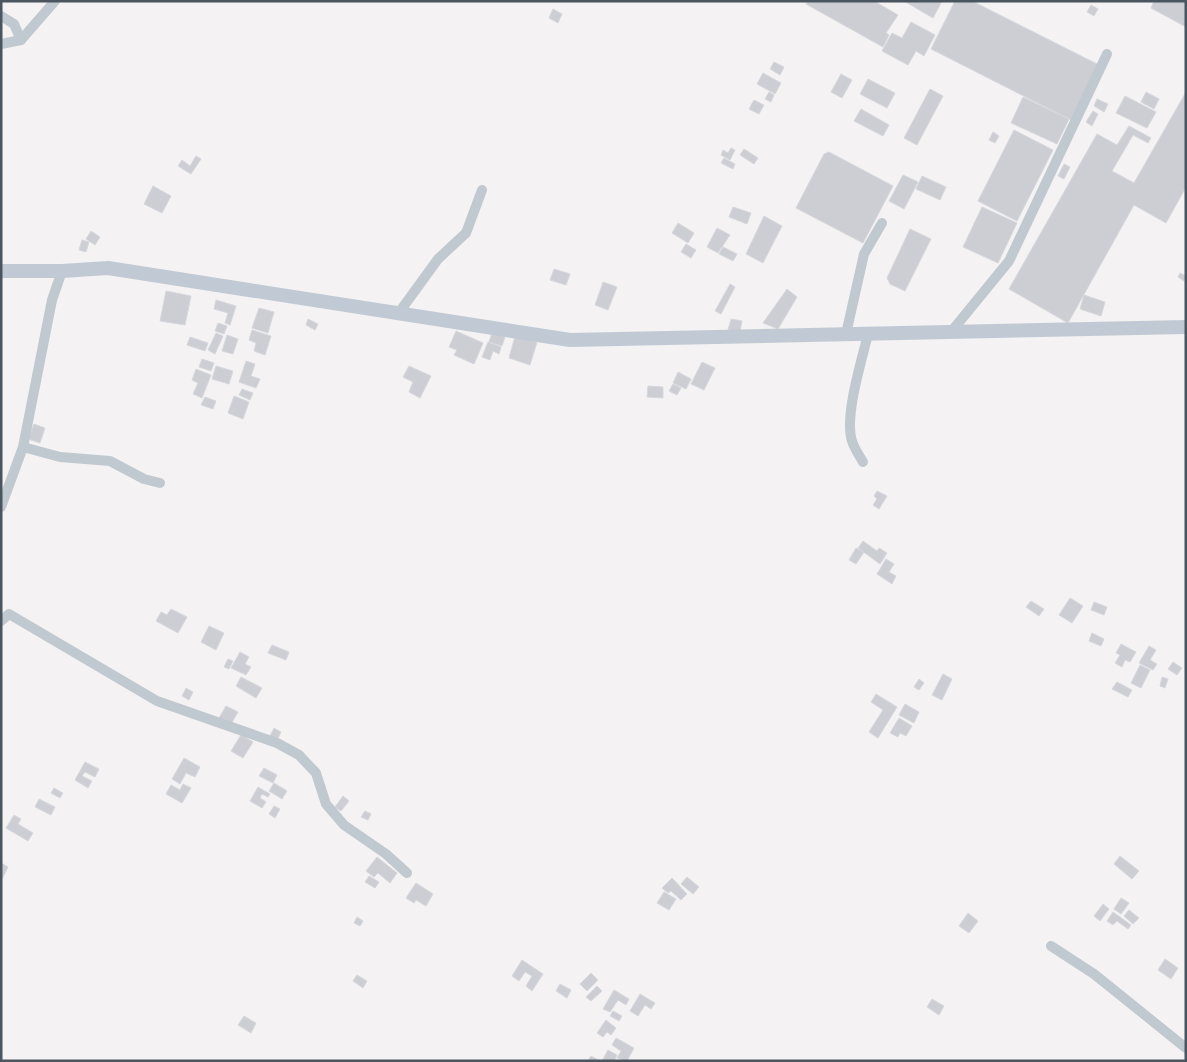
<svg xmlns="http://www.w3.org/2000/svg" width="1187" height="1062" font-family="'Work Sans',sans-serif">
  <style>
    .building { fill: #ccced4; stroke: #d6d8dd }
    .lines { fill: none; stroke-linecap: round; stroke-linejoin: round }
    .street { stroke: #c1c9d0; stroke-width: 10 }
    .secondary { stroke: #c1cad4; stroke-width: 14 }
  </style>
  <rect width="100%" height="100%" fill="#f4f2f2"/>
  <!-- building -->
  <g class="building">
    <path d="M808,1h66l24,14 -12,18 3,2 -6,12 -77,-43z"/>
    <path d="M904,1h38l-9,17z"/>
    <path d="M955,1h17l127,64 -28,55 -140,-71z"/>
    <path d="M1154,1h32v26l-35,-19z"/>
    <path d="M1091,5l7,4 -4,7 -7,-4z"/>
    <path d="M553,9l9,5 -4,9 -9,-5z"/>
    <path d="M911,22l24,13 -11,21 -8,-5 -8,14 -26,-14 10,-18 10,5z"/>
    <path d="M774,62l10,5 -4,8 -10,-6z"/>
    <path d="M763,73l18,10 -6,11 -18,-10z"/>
    <path d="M841,74l11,6 -10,18 -11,-6z"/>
    <path d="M868,79l27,14 -8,15 -27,-14z"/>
    <path d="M930,89l13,7 -26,49 -13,-7z"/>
    <path d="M769,92l5,3 -3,7 -6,-3z"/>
    <path d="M1146,92l13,7 -5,10 -13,-7z"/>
    <path d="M1186,92v95l-20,36 -32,-18 -66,118 -59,-34 88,-155 20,11 12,-19 22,12 -3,5 -15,-8 -21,36 22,12z"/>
    <path d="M1125,96l31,16 -9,16 -31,-15z"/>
    <path d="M1023,97l46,22 -12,25 -46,-21z"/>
    <path d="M1097,99l11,5 -4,8 -10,-6z"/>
    <path d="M754,100l10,5 -5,9 -10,-5z"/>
    <path d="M861,109l28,16 -6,11 -29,-15z"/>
    <path d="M1093,111l5,3 -6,12 -6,-4z"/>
    <path d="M1014,130l39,20 -36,71 -39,-20z"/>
    <path d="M993,132l6,4 -4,7 -6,-3z"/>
    <path d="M731,148l4,2 -5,10 -9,-5 2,-5 5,3z"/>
    <path d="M744,149l14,9 -4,6 -14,-9z"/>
    <path d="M829,152l64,34 -30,57 -67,-35 28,-54z"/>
    <path d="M196,156l5,3 -10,15 -13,-8 4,-6 8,6z"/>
    <path d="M724,158l11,6 -2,5 -12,-6z"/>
    <path d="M1064,164l6,3 -6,12 -6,-3z"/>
    <path d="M903,175l15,7 -14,27 -15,-8z"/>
    <path d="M922,176l24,11 -6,13 -24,-11z"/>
    <path d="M153,186l18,10 -9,17 -18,-9z"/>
    <path d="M733,207l18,6 -4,11 -18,-7z"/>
    <path d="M982,207l35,16 -19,40 -35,-16z"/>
    <path d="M764,216l18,10 -19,37 -17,-9z"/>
    <path d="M678,223l16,10 -6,10 -16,-10z"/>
    <path d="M717,228l13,7 -12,18 -11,-6z"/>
    <path d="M910,229l21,10 -26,52 -15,-7 -3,-6z"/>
    <path d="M91,231l9,6 -5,8 -9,-6z"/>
    <path d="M82,240l7,2 -3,10 -7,-2z"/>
    <path d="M686,244l10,6 -5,8 -10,-6z"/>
    <path d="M723,247l14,7 -4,7 -14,-7z"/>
    <path d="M554,269l16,5 -4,11 -16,-5z"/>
    <path d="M1180,273l6,3 -2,5 -6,-4z"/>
    <path d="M603,282l14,5 -9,23 -13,-5z"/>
    <path d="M730,284l5,3 -14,27 -6,-3z"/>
    <path d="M787,289l10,8 -19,32 -15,-6z"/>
    <path d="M166,291l25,5 -6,29 -25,-4z"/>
    <path d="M1084,295l21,7 -4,14 -21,-7z"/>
    <path d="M216,300l20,6 -6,19 -5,-2 3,-10 -14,-4z"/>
    <path d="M259,308l15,4 -6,21 -16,-5z"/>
    <path d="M308,319l10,5 -3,6 -9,-5z"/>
    <path d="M731,319l11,2 -2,10 -12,-1z"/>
    <path d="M218,323l9,3 -3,8 -9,-3z"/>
    <path d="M252,330l19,6 -6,19 -11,-4 2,-8 -7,-3z"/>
    <path d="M493,330l13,4 -4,12 -13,-4z"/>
    <path d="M456,331l27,12 -9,21 -20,-9 3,-5 -8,-3z"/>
    <path d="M216,333l7,3 -8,18 -7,-4z"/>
    <path d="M227,335l11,4 -5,15 -11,-3z"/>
    <path d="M515,336l22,6 -7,23 -21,-7z"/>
    <path d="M190,337l18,6 -3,8 -18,-6z"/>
    <path d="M488,342l13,5 -2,7 -6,-3 -3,9 -8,-3z"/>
    <path d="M202,359l12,4 -3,8 -12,-4z"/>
    <path d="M246,361l9,3 -4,12 9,3 -4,9 -17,-6z"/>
    <path d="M702,362l13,6 -11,22 -13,-6z"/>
    <path d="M216,366l17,5 -4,13 -17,-5z"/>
    <path d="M409,366l22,10 -11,22 -11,-6 4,-10 -10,-5z"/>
    <path d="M196,369l15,6 -9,23 -9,-4 5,-11 -6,-3z"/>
    <path d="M678,372l13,7 -5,10 -13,-6z"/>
    <path d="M673,384l8,4 -4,7 -8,-4z"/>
    <path d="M648,386l15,1v11l-16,-1z"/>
    <path d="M242,389l11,4 -3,7 -11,-5z"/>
    <path d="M234,396l15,6 -6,17 -15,-6z"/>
    <path d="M205,397l11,4 -3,8 -12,-4z"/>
    <path d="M34,424l11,4 -5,15 -12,-4z"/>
    <path d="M877,491l10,5 -8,13 -6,-4 4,-6 -3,-3z"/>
    <path d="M863,541l14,10 2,-3 8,5 -7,11 -22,-16z"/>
    <path d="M856,548l8,4 -8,12 -7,-4z"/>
    <path d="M886,559l8,5 -5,8 7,4 -4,8 -15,-10z"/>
    <path d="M1070,598l13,8 -11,17 -13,-8z"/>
    <path d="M1031,601l13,8 -5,7 -13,-9z"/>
    <path d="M1094,602l13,5 -3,8 -13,-5z"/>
    <path d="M171,609l16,8 -9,16 -22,-12 5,-9 6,3z"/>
    <path d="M209,626l15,7 -8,17 -15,-8z"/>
    <path d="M1092,633l12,6 -3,7 -12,-5z"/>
    <path d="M1121,644l15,8 -6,10 -5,-2 -3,7 -7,-4 5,-8 -4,-2z"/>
    <path d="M272,645l17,7 -3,8 -18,-7z"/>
    <path d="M1149,646l7,4 -6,10 7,4 -4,6 -14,-7z"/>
    <path d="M240,652l9,5 -4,7 6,3 -5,8 -15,-7z"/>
    <path d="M228,659l5,2 -4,8 -5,-2z"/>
    <path d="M1173,662l9,6 -5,7 -9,-6z"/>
    <path d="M1140,665l10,5 -9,18 -10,-5z"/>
    <path d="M943,674l9,5 -10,21 -10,-5z"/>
    <path d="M241,677l21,11 -6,10 -20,-12z"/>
    <path d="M1162,677l6,2 -3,9 -5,-2z"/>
    <path d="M919,679l5,4 -5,7 -5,-3z"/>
    <path d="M1117,682l15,8 -4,7 -16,-8z"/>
    <path d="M186,688l7,4 -4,8 -7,-4z"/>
    <path d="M876,694l21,13 -19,31 -9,-6 14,-22 -12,-8z"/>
    <path d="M905,704l14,8 -5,11 -15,-8z"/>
    <path d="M226,706l12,6 -7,12 -12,-6z"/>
    <path d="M899,718l13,8 -6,10 -6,-3 -2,4 -8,-4z"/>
    <path d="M274,728l7,4 -4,8 -7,-4z"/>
    <path d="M241,735l12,7 -10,16 -12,-7z"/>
    <path d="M184,758l16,9 -5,10 -9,-4 -6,11 -8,-5z"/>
    <path d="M85,762l14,7 -4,8 -10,-5 -3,4 10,5 -4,7 -13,-8z"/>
    <path d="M264,768l13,7 -4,8 -14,-7z"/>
    <path d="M274,783l13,8 -5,8 -13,-8z"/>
    <path d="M183,784l8,4 -9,15 -16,-9 5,-9 9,5z"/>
    <path d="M258,787l12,7 -2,3 -6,-3 -2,4 6,4 -4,6 -12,-7z"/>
    <path d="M54,788l9,5 -3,5 -9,-5z"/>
    <path d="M343,796l6,5 -8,10 -6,-4z"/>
    <path d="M39,799l16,8 -4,8 -16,-8z"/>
    <path d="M274,806l6,3 -5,9 -6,-4z"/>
    <path d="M365,811l6,3 -3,6 -7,-3z"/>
    <path d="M14,815l7,4 -3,5 15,9 -5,8 -22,-13z"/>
    <path d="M1120,856l19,15 -7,8 -18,-15z"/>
    <path d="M377,857l20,16 -7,10 -12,-10 -4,4 -8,-6z"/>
    <path d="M1,863l7,4 -6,12 -1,-1z"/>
    <path d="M369,876l10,6 -4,6 -10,-6z"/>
    <path d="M687,877l12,10 -6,7 -12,-10z"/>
    <path d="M672,878l15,16 -6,6 -10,-9 -3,2 -6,-5z"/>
    <path d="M416,883l17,11 -7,12 -10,-6 -2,3 -8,-5z"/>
    <path d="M664,892l12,7 -7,11 -12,-7z"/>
    <path d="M1121,898l8,5 -8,11 -7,-5z"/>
    <path d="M1103,904l6,5 -9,12 -6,-5z"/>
    <path d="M1129,910l10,8 -6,6 -9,-8z"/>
    <path d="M1113,912l18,13 -3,4 -11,-8 -4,4 -6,-4z"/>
    <path d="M968,913l10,8 -9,12 -10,-7z"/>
    <path d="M357,917l6,4 -3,5 -6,-3z"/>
    <path d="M1165,959l13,9 -7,11 -13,-9z"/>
    <path d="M522,960l21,14 -11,17 -6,-5 6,-10 -7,-4 -6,9 -7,-5z"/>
    <path d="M591,973l7,7 -11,11 -7,-7z"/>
    <path d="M357,975l10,6 -4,7 -10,-7z"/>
    <path d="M560,984l11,6 -4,8 -11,-7z"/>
    <path d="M597,986l5,5 -11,10 -5,-4z"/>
    <path d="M614,990l15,9 -3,6 -8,-5 -8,12 -7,-3z"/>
    <path d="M640,994l15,9 -4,6 -6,-4 -7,11 -8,-5z"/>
    <path d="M932,999l12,7 -5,9 -12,-8z"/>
    <path d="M613,1011l9,5 -3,5 -9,-5z"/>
    <path d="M244,1016l12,7 -5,10 -13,-8z"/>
    <path d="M606,1020l10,8 -5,7 -4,-3 -4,5 -6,-4z"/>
    <path d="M616,1038l18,10 -7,13 -10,-3 4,-7 -9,-6z"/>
    <path d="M608,1050l9,5 -3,6h-12z"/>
    <path d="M591,1056l9,5h-12z"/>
  </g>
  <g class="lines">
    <!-- street -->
    <g class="street">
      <path d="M1,16l13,8 7,16"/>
      <path d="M1,44l20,-4 34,-39"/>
      <path d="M398,314l40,-55 28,-26 16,-43"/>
      <path d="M951,332l58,-71 98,-207"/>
      <path d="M846,334l18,-80 18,-31"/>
      <path d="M23,447l37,10 50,4 34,18 16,4"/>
      <path d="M863,462c-4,-7 -9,-14 -11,-21 -8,-25 10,-81 16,-107"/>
      <path d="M1,507l22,-60 29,-147 10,-29"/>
      <path d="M1,621l8,-7 148,87 120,42 22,12 17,18 10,31 18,21 42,29 21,19"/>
      <path d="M1051,946l43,28 92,74"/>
    </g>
    <!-- secondary -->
    <path class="secondary" d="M1,271h61l46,-3 462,72 616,-13"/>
  </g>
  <!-- border -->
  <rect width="1187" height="1062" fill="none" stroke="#4a555f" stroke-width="5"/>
</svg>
